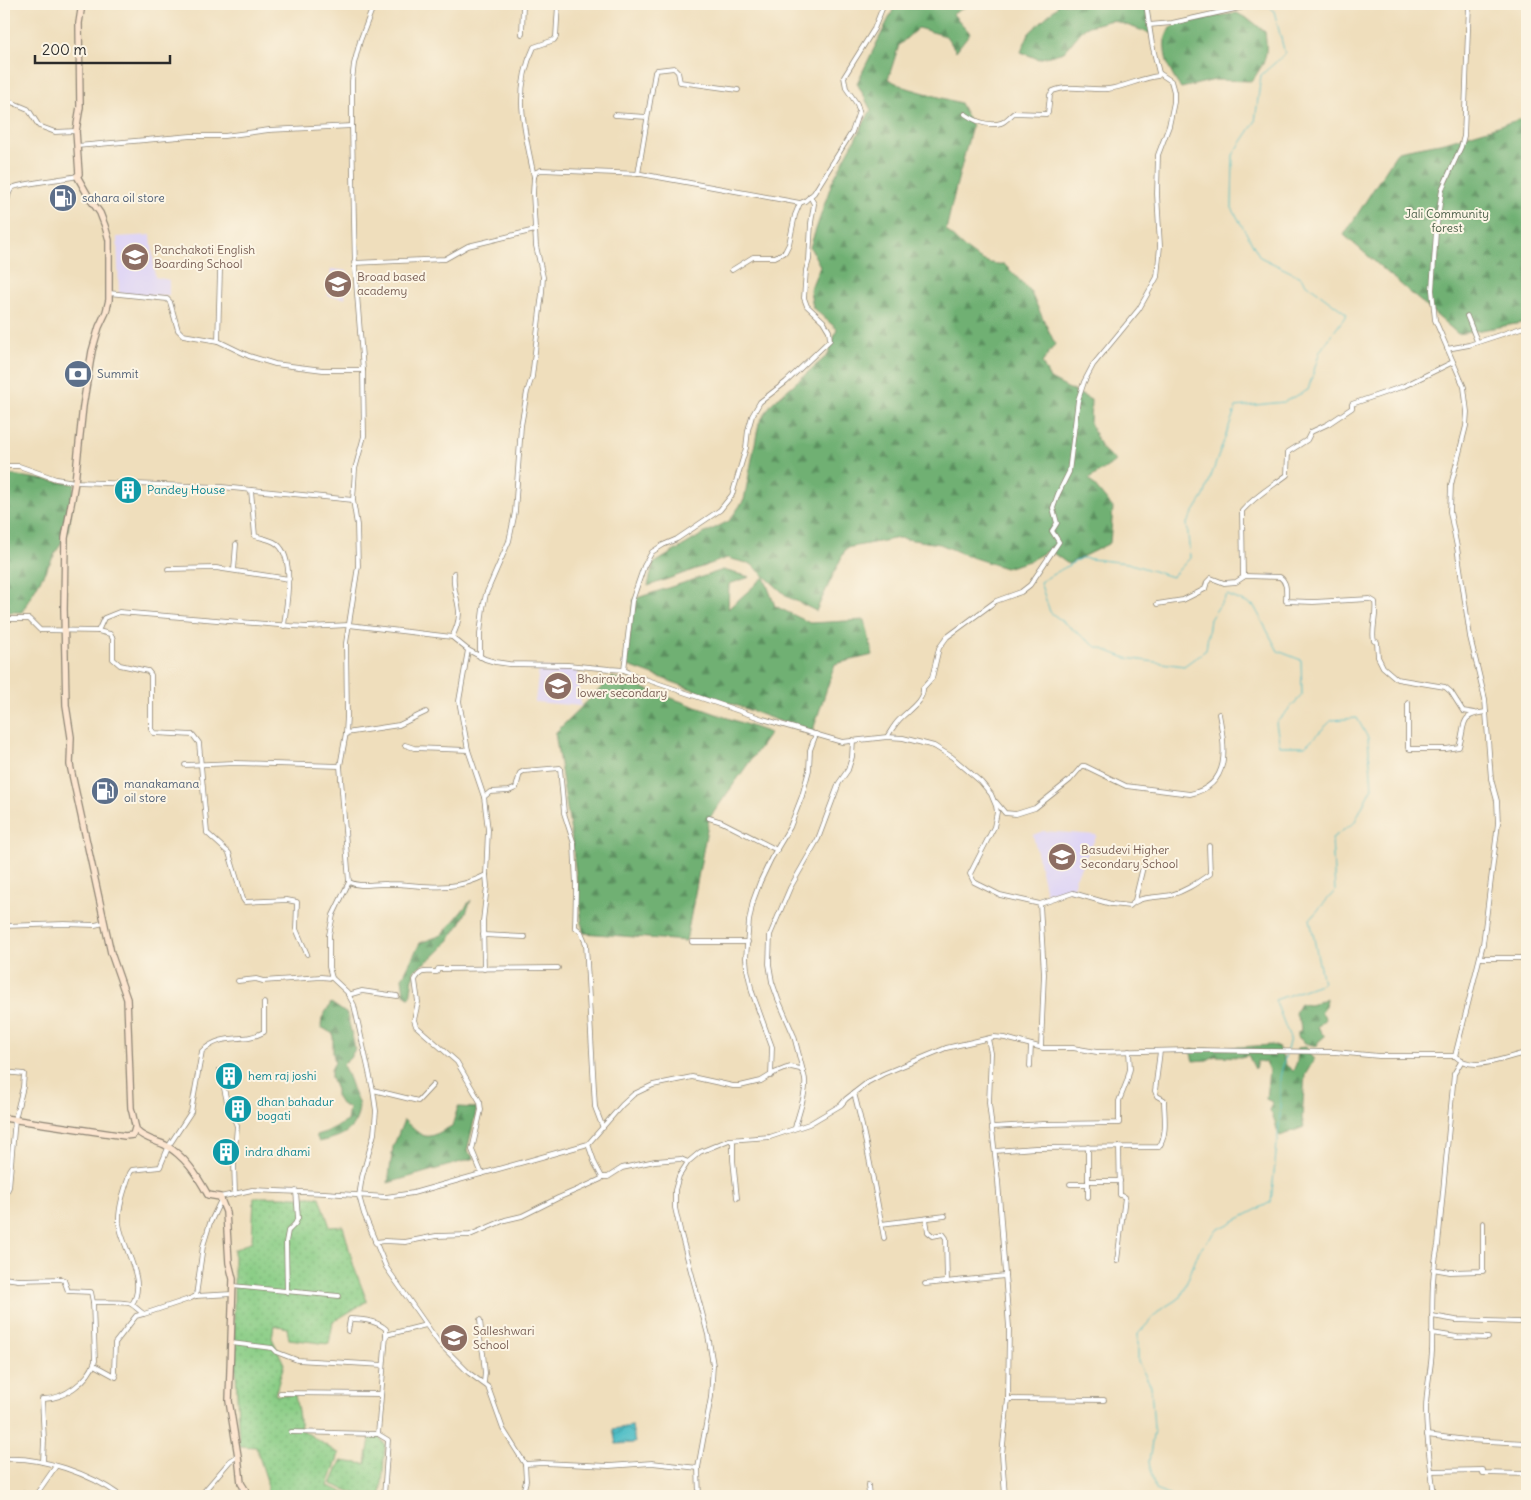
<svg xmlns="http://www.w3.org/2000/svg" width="1531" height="1500" font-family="Delius,sans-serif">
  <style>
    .built { fill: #dfd5f5 }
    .grass { fill: url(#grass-dots); stroke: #5a7c58 }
    .forest { fill: url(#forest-firs); stroke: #4d6e4f }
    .water { fill: url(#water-waves); stroke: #3d7478 }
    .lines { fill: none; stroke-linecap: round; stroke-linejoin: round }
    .stream { stroke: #4fbec6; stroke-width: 1 }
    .street-casing { stroke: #8d8474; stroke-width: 5.5 }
    .secondary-casing { stroke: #8d8474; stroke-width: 8 }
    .street { stroke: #fff; stroke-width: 4 }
    .secondary { stroke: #fce5cf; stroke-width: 5.5 }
    .labels { text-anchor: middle; stroke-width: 4; stroke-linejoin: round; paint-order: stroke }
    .service-label { font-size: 12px; fill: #4e5e75; stroke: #fcf5e5; text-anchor: start }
    .park-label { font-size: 12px; fill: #485c46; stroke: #fcf5e5 }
    .education-label { font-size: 12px; fill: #785e54; stroke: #fcf5e5; text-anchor: start }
    .culture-label { font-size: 12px; fill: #0d838f; stroke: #fcf5e5; text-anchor: start }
  </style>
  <defs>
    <pattern id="grass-dots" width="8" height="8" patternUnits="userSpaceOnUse" patternTransform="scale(1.25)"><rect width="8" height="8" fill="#8acd86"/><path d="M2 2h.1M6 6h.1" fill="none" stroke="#77b074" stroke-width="1.8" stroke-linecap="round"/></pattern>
    <pattern id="forest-firs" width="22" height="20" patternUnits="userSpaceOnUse" patternTransform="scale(1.25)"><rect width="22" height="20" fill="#6fb073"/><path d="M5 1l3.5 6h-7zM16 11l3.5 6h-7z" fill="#5b8f5f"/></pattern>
    <pattern id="water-waves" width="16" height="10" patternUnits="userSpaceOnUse" patternTransform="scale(1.25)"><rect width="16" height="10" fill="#4fbec6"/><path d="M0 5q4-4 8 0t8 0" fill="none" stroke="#429ba1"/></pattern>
  </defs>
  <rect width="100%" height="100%" fill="#fcf5e5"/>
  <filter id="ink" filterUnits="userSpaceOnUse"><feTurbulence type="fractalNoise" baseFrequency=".02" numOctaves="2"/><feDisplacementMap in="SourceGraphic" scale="10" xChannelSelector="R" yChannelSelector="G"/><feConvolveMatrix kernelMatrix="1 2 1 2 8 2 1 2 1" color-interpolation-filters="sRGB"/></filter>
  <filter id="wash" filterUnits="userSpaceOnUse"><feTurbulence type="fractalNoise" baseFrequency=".0096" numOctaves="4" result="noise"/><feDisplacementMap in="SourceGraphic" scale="20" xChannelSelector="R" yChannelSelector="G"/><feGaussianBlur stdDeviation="1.12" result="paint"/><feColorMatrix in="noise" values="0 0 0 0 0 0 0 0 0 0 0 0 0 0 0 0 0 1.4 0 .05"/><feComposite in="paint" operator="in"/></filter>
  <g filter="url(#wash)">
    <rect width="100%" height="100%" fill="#efdebc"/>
    <!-- built -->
    <g class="built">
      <path d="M151,235l4,42 14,3v15l-34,1 -16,-3 -2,-56z"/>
      <path d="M331,269l17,2 -3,27 -17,-2z"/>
      <path d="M539,667l39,3 3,36 -46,-4z"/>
      <path d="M1043,831l54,4 -22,44 -2,11 -27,3 -13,-58z"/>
    </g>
    <!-- grass -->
    <g class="grass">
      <path d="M254,1197h66l10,30 13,-1 11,41 13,34 -34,21 -4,22 -40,-5 -2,-11 -13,-3 -2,13 12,26 -9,31h20l6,34 38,25 -11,32 26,10h-87v-15l-11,-34 -17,-1 -5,-126v-70l18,-9z"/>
      <path d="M380,1437l5,8 -4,51h-19l-31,-12 10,-23 25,3 4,-26z"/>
    </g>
    <!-- forest -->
    <g class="forest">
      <path d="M896,4h74l-17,10 17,19 -14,18 -10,-15 -28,-8 -19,17 -11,34 16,8 56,16 12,23 -16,61 -10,43c17,16 33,36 58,34l26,27 25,53 -13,19 8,16 41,21 -1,23 11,25 15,13 -27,18 24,29 -3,35 -42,21 -19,-14 -20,11 -24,7 -37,-12 -28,-12 -41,-6 -53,10 -30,63 -28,-14 -37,-33 -24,-6 -79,28 5,-22 50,-30 26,-13 15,-21 15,-77 13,-20 56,-48 9,-26 -24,-21 -3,-18 10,-24 -10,-19 22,-65 39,-72 -14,-27z"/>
      <path d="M1058,4h87l7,30 -40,-14 -27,7 -21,25 -26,7 -17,-7 8,-19 28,-26z"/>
      <path d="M1237,13l16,9 12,10c3,25 1,28 -13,49l-37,-1 -34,8c-10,-12 -18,-31 -16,-48 1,-4 3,-8 5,-12l12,-6z"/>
      <path d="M1521,119l6,6v197l-69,12 -114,-99 54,-84 47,-9z"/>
      <path d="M4,474l71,10 -7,47 -46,81h-18z"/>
      <path d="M723,570l27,7 -21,7 -1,25 36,-32 11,29 35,17 55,-3 8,35 -38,9 -23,69 -186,-68 8,-66z"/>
      <path d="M612,677l158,56 -61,86 -23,122 -103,-8 -12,-100 -16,-100z"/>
      <path d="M471,900c-7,20 -19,39 -35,54 -6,6 -15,10 -22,17l-4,27 -6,-4 -2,-16 18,-35 22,-8z"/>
      <path d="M1326,998l-1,10 -4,5 3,2 1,4 -8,9 8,8 -7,6 -1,5 -12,-4 -7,-6v-5l3,-2 -1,-7 -5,-10 5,-10c8,3 13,3 19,-3l2,1z"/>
      <path d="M331,1003l16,11 8,35 -5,9 -7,7c4,9 7,16 10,26 1,4 4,7 5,11 2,5 0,10 -1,15 -6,18 -22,21 -38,25l-3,-7 10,-3 21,-11 2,-13 -8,-4 -5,-8v-6l-5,-12v-8l4,-8 -2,-9v-19l-12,-7 1,-9z"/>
      <path d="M1272,1045l6,2 8,18 7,6 4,-9 1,-14 8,-1 8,13 -9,15 -3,43 2,9 -24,9c-5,-9 -4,-16 -10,-25l2,-9 -6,-3 3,-29 -4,-8 -8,-1 -2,8 -7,-14 -7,2 -26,-1 -8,4 -14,1 -3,-11z"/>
      <path d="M458,1107l19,1 -10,43 8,7 -87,25 5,-36 11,-27c22,21 21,20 48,6z"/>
    </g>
    <!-- water -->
    <path class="water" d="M632,1426l3,17 -19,1 -3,-15z"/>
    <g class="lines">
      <!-- stream -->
      <g class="stream">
        <path d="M1267,4l7,7 11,43 -24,21 -6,47 -22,33 -1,53 28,49 41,20 3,5 43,32 -27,37 -12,39 -24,12 -48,5 -32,89 -17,27 3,35 -18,19 -44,-14 -47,-5 -41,24 10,30 45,34 31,12 58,8 22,-16 4,-31 17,-24 27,11 24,45 23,9 1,35 -26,28 4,23h25l27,-26 25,-2 11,20 4,49 -18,36 -22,15 3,53 -25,28 13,64 -48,17 15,38 -3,12"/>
        <path d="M1171,1496l-16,-6 -6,-28 5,-33 -3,-43 -13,-24v-28l22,-24 21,-13 18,-46 18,-21 54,-28 9,-87v-38l6,-23"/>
      </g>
    </g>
  </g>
  <g filter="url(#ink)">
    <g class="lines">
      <defs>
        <g id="street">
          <path d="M374,4l-14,37 -6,23 -2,17v45l3,143 8,101 1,66 -9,33 -2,31 4,25 1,41 -12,77 1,73 -1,17 -6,33 9,116 -16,33 -4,20v32l3,11 15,14 7,13 19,85 3,21 -2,23 -12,43 -3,19 5,18 22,53 53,76 30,30 19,14 15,42 22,35 1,17 -4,15"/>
          <path d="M1469,4l-5,132 -3,11 -19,42 -6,43 -4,58 3,30 29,67 3,25 -1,14 -15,59 -1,27 7,35 13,90 15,62 6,80 6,22 1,22 -15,121 -28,112c18,18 51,0 72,-3"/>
          <path d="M1149,25l23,-2 72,-16"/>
          <path d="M522,34l1,-30"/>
          <path d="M4,99l24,10 11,17 16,6 21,-1"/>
          <path d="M965,114c10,7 23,13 36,9 4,-1 9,-7 13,-10l32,1 2,-1 2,-18 3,-4c17,-7 37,0 55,-2 17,-2 33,-11 50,-13l1,-3"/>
          <path d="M615,115l32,2"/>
          <path d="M77,146l114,-10h33l45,-6 83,-4"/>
          <path d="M638,174l17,-102 2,-2 17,-2 4,4 2,10 58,8"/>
          <path d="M534,177c-9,-47 -22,-85 0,-130l20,-7 2,-3 2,-33"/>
          <path d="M4,231c1,-10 1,-36 8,-43 4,-4 54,-9 65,-12"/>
          <path d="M354,263l91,-4 23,-13 67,-16"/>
          <path d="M732,270l21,-13h22l10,-5 4,-8 6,-29 5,-12"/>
          <path d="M109,293l58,6 3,3 8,28 5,5 35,6 31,15 26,8 48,6h40"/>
          <path d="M1467,316l10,25"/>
          <path d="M218,341l2,-71"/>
          <path d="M1447,349l22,-4 58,-19"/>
          <path d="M4,466h15l37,13 19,3 147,5 131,13"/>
          <path d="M251,490l4,46c6,2 13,3 19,6 23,12 12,63 10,84"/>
          <path d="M168,569l48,-1 73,11"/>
          <path d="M234,570l2,-26"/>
          <path d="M1243,577l-1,-66c13,-15 29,-24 45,-36l1,-23 19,-12 4,-8 17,-8 24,-16v-4l52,-18 49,-24"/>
          <path d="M1157,604l26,-4 22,-11 2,-7 4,-4 13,5 12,-1 9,-6 35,1c8,6 6,15 6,24l27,1 57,-3 5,3c2,14 -4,29 -1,39l3,1 1,15 5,10 14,12 48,8 6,5 12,19 12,2"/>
          <path d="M4,619h25l11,11 58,1 12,3 3,5v20l7,6 28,6 3,4v54l3,4 39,2 6,8 8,90 22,20 14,46 2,3 42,-2 10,2 -1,27 11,25"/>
          <path d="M98,631l6,-13 15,-6 172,14 17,1 41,-2 103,12 16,13 17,9 10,3 14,2 59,1 42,4 14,1 12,6 127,43 79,23 45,-5 16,1 31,8 18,11 29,25 10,12 5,12 1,6 -3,15 -24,47 4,8 26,13 40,9 4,70 -3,73"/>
          <path d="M452,637c16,-30 -1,-38 2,-64"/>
          <path d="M468,650l-9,51 9,49 16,47 4,33 -2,45 1,11 -4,35 1,48"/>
          <path d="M480,657v-23l3,-26 3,-14 23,-53 6,-29 6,-86 6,-34 5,-15 10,-84 1,-16 -7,-31 -3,-53 1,-16 2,-5 5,-2 100,4 159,29 5,-2 9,-8 38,-61 7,-21 -2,-7 -11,-16 -2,-11 30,-48 10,-25"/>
          <path d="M624,670l8,-69 12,-35 8,-14 11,-7 14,-6 43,-29 12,-15 14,-47 2,-18 4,-14 8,-14 26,-20 44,-42 -1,-9 -6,-10 -16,-15 -3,-8 2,-28 3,-10 2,-37 3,-19 -4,-8"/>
          <path d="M1408,703v45l2,1h36l13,-2c7,-22 -1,-32 27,-35"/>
          <path d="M346,733l53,-8 27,-13"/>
          <path d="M887,737c4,-6 7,-12 12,-17 8,-9 25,-19 24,-32l9,-10 7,-30 8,-11 49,-36 25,-9 9,-7 29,-43 -7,-11 5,-8 -4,-15 5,-14 11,-22 9,-72 6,-18 9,-17 46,-56 18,-32 3,-31 -3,-52 1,-39 11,-29 5,-24v-10l-3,-11 -12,-8 -7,-29 -6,-40"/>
          <path d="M405,745l9,3 54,2"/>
          <path d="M185,765l50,-2 105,3"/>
          <path d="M484,797l6,-5 19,-1 7,-3 4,-15 4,-2 36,-3 4,45 10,31 2,42 -1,41 6,5 5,12 9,163 8,21"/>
          <path d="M996,802l9,11 11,1 19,-6 35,-28 12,-14h3l41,20 64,8c42,-9 35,-47 29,-80"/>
          <path d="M709,818l13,4 55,28"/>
          <path d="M349,882c12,6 25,1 38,2 38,0 62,10 99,-9"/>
          <path d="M1135,900l8,-33"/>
          <path d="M1040,904l33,-11 38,11 19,2c10,-11 28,-8 41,-11 15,-4 27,-13 39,-21l-1,-28"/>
          <path d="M4,926l60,-2 31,1 9,-2"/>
          <path d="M483,935l42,2"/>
          <path d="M692,942h56"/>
          <path d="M1480,958h47"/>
          <path d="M238,981l18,-2 7,2 58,-4 11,1"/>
          <path d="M348,995l14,-4 35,5"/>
          <path d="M988,1039l3,14 -2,50 9,78 11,146 -1,72 -6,55 3,42"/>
          <path d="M1030,1066l1,-21"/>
          <path d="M220,1070l7,32 10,24 -3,36 1,32"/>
          <path d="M803,1071l-9,-35 -16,-37 -6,-17 -3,-18 1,-29 20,-47 28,-49 21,-56 9,-13 4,-13 1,-17"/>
          <path d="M4,1072l20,2 -1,13 -8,32 -6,68 -2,4"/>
          <path d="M771,1076l1,-29 -20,-55 -5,-23 -1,-11 3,-37 4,-20 7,-19 11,-23 19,-32 12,-31 7,-26 1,-20 6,-16"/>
          <path d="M373,1090l45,11 15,-16"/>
          <path d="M854,1093c13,48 21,96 30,145"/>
          <path d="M993,1127l50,-3 76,-1v-22l8,-20 3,-12 -1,-18"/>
          <path d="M731,1141l2,1v18l4,38"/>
          <path d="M168,1147l23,-35 11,-61c23,-20 40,-7 62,-19v-29"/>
          <path d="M1088,1147v50"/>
          <path d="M995,1151l40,-3 124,-1c9,-13 5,-33 5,-47l-7,-4 -2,-5 5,-40"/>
          <path d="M482,1174l-10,-24 9,-40 -1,-8 -23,-40 -41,-36 -2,-6 4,-18 -3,-22c6,-11 10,-8 22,-8l1,-3 120,-1"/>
          <path d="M602,1177h6l14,-9 33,-7 26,-2 7,3"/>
          <path d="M1088,1181h32"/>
          <path d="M1070,1184h18"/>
          <path d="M220,1197l32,-7 73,3 61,4 27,-4 175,-49 34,-39 12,-11 19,-9 39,-8 41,9h7l21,-5 13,-8 10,-4 7,-2 9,2c13,10 -2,45 -5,59"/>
          <path d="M926,1219l2,13 5,4 10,-2 3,4 1,44"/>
          <path d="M881,1224l64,-8"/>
          <path d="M375,1242l10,-1 20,1 31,-6 34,-1 35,-15 17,-4 36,-18 28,-12 15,-7 1,-2 -7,-13 -7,-20"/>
          <path d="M1117,1261l8,-64 -5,-2 -1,-48"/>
          <path d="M1433,1269l17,3 33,-1v-48"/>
          <path d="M4,1278l14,2 43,-1 3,1 4,11 23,1 2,10c5,0 35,0 38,2 5,3 8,7 13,10l45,-15 7,-3 36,-2"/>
          <path d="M925,1284l80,-8"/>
          <path d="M232,1286l107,10"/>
          <path d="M287,1292l-1,-50 2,-11 7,-7 3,-6 -2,-27"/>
          <path d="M196,1296l7,-50 7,-23 10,-21"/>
          <path d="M132,1304c16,-23 -10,-56 -13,-81 -1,-16 6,-35 11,-50l2,-3 28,-3 8,-19"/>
          <path d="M1432,1316l24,4 63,2"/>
          <path d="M480,1320l1,9 -2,6 4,18 2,20 -1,9"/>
          <path d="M348,1331l2,-12c12,0 27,2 36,10v6"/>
          <path d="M1432,1333l25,4 31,1"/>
          <path d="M231,1343l41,5 4,4 21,8 86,5"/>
          <path d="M94,1365l22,12 -2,-5 1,-29 21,-27 7,-2"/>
          <path d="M280,1393l101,1"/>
          <path d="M1008,1399l96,1"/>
          <path d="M291,1432l87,2"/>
          <path d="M1427,1435l40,5 60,3"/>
          <path d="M4,1459c37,-3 87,15 117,37"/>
          <path d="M43,1462l1,-22 -2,-41c21,1 47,-18 53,-38l-2,-59"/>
          <path d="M525,1464l18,-1 66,3 43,-3 46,5"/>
          <path d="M1431,1471l52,-1v3l44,1"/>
          <path d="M868,1485l1,11"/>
          <path d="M20,1496l1,-3 12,3"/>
          <path d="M35,1496l21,-30"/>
          <path d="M200,1496l30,-35 8,-5"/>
          <path d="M238,1496l6,-9"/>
          <path d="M384,1496l4,-56 -10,-6 8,-99 40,-10"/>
          <path d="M699,1496l-1,-28 13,-71 2,-32 -5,-30 -27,-101 -6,-26v-18l4,-14 9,-14 12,-10 29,-12 41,-3 39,-13 32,-19 5,-6 22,-17 15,-8 63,-26 48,-11 11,1 38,10h30l24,4 93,-2 145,2 44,4h76"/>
          <path d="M1434,1496c-3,-29 -8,-58 -8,-87 0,-20 5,-38 6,-58 1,-36 -2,-70 6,-106l16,-171 7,-12"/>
        </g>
        <g id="secondary">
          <path d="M82,4l-3,19 1,84 -4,24 3,43 -2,2 13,23 10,14 5,13 4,14v60l-3,12 -7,15 -7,24 -9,55 -8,76 -10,56 -1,71 2,96 5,32 -1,28 41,188 16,46 4,109c2,6 4,20 6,23 6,7 19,10 28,14 20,11 32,30 43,50l12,2 6,15 3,51 4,16 -4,122 9,55 3,27 5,8 1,5"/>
          <path d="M4,1118l121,18 8,-1 2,-7"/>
        </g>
      </defs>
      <!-- street casing -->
      <use href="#street" class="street-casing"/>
      <!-- secondary casing -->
      <use href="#secondary" class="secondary-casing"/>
      <!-- street -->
      <use href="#street" class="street"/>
      <!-- secondary -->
      <use href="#secondary" class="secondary"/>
    </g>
  </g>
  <!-- icons -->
  <defs>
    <symbol id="fuel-disc" viewBox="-11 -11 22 22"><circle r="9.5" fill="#5c6f8a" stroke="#fcf5e5"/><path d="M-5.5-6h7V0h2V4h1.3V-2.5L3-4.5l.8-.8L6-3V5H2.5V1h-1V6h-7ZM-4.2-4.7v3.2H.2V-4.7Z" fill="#fff"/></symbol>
    <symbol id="school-disc" viewBox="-11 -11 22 22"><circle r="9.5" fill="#8d6e63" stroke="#fcf5e5"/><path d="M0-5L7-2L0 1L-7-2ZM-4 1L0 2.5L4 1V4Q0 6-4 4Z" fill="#fff"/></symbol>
    <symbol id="bank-disc" viewBox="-11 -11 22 22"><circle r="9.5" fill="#5c6f8a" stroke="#fcf5e5"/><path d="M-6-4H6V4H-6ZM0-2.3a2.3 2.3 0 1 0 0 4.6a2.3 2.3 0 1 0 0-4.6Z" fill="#fff"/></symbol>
    <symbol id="building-disc" viewBox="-11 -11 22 22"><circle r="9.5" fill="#0f9aa8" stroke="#fcf5e5"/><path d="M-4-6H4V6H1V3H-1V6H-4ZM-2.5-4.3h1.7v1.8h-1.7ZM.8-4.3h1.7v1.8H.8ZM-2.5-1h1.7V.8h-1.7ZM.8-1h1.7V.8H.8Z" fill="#fff"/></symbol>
  </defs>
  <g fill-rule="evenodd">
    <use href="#fuel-disc" x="47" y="182" width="32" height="32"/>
    <use href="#school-disc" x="119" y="241" width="32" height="32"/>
    <use href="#school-disc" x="322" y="268" width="32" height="32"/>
    <use href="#bank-disc" x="62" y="358" width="32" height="32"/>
    <use href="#building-disc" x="112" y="474" width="32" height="32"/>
    <use href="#school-disc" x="542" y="670" width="32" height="32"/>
    <use href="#fuel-disc" x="89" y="775" width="32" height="32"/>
    <use href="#school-disc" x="1046" y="841" width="32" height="32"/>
    <use href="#building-disc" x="213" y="1060" width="32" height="32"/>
    <use href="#building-disc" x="222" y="1093" width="32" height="32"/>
    <use href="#building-disc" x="210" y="1136" width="32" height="32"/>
    <use href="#school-disc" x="438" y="1322" width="32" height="32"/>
  </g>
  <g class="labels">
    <!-- service labels -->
    <g class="service-label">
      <text x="82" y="202">sahara oil store</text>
      <text x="97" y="378">Summit</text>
      <text x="124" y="788">manakamana<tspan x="124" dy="14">oil store</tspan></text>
    </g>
    <!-- park labels -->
    <g class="park-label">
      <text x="1447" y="218">Jali Community<tspan x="1447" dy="14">forest</tspan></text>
    </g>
    <!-- education labels -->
    <g class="education-label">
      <text x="154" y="254">Panchakoti English<tspan x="154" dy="14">Boarding School</tspan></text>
      <text x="357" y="281">Broad based<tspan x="357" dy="14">academy</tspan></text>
      <text x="577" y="683">Bhairavbaba<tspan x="577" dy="14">lower secondary</tspan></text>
      <text x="1081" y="854">Basudevi Higher<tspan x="1081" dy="14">Secondary School</tspan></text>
      <text x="473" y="1335">Salleshwari<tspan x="473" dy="14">School</tspan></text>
    </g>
    <!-- culture labels -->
    <g class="culture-label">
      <text x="147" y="494">Pandey House</text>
      <text x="248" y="1080">hem raj joshi</text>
      <text x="257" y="1106">dhan bahadur<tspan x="257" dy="14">bogati</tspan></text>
      <text x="245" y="1156">indra dhami</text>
    </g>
  </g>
  <!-- margin -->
  <rect width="1531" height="1500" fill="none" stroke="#fcf5e5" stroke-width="20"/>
  <!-- scale -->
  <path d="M35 55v8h135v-8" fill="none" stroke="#2b2b2b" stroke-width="2.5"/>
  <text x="42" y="55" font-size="15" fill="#2b2b2b" stroke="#fcf5e5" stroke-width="4" paint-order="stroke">200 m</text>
</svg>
